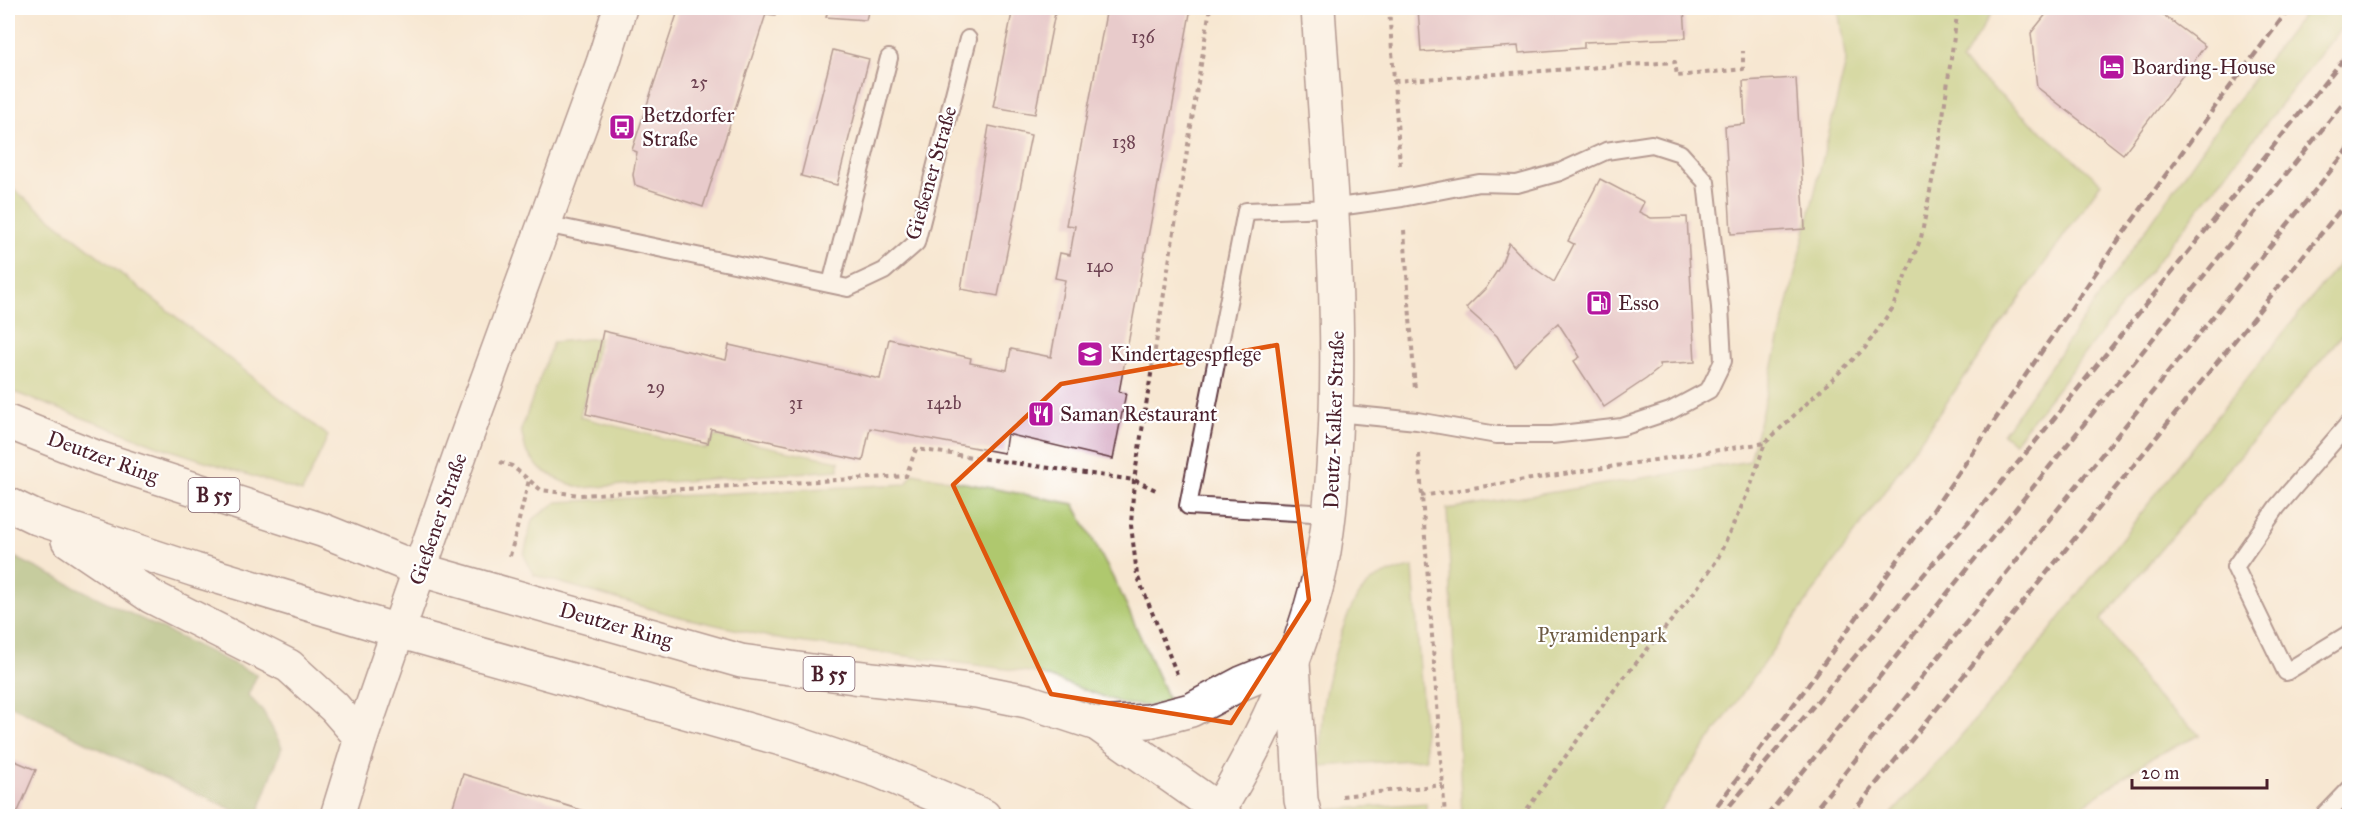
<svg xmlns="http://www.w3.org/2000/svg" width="2357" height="824" font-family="'IM FELL Great Primer',serif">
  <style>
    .green { fill: #afc86e; stroke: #7c744c; stroke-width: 1.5 }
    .forest { fill: #8bac61; stroke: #6a6646; stroke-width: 1.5 }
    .building { fill: #d5a8c3 }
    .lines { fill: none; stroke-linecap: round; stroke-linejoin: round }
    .service-casing { stroke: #643d44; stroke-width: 20 }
    .minor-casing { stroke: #643d44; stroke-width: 36 }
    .tertiary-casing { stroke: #643d44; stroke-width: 36 }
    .secondary-casing { stroke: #643d44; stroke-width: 36 }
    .primary-casing { stroke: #643d44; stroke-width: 36 }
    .path { stroke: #643d44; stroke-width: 4; stroke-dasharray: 4.5 4.5; stroke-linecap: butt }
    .service { stroke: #fff; stroke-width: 16 }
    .minor { stroke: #fff; stroke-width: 33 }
    .tertiary { stroke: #fff; stroke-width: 33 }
    .secondary { stroke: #fff; stroke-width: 33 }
    .primary { stroke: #fff; stroke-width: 33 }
    .rail { stroke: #4a1f2b; stroke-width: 4.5; stroke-dasharray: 9 4.5; stroke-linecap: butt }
    .marked { fill: none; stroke: #e0560e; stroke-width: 4.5; stroke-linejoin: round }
    .labels { text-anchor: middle; stroke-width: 4.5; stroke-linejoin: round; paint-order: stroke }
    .number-label { font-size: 18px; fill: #6d4151 }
    .shield { fill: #fff; stroke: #80626b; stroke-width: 1.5 }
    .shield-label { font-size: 20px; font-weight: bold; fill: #4a1f2b }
    .poi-label { font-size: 21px; fill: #4a1f2b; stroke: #fff; text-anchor: start }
    .street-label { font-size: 21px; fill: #4a1f2b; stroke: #fff }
    .park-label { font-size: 21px; fill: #6d5a42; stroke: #fff }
  </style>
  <rect width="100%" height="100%" fill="#fff"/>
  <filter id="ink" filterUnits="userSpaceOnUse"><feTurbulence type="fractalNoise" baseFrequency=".0167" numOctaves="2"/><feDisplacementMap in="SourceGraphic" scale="12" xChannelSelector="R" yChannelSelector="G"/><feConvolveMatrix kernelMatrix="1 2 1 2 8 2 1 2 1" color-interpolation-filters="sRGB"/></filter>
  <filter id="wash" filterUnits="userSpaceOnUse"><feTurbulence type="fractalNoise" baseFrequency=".008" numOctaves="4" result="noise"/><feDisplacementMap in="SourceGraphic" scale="24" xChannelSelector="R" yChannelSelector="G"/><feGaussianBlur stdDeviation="1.35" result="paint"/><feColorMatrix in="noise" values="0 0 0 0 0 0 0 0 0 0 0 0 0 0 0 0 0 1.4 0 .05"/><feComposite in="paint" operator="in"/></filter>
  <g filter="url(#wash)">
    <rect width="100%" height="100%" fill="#f7e7d2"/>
    <!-- green -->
    <g class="green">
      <path d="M1838,8h157l-34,53 140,122 -445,633h-194l-15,-307 303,-48 96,-399z"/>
      <path d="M2308,8h41v10l-335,425 -11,-9 226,-323z"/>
      <path d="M8,185l320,251 -26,56 -144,-46 -150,-56z"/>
      <path d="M2349,251v76l-248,293 52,74 47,41 -47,22 -77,53 -6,6h-180l135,-153 179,-231z"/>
      <path d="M599,338l-19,79 126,32 9,-13 124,25v9l-257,18 -21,-7 -21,-12 -14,-18 -5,-21 32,-88z"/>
      <path d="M913,473l161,31 46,87 49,110 -19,5 -26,-2 -87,-31 -254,-33 -107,-24 -142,-41 -10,-20 8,-35 25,-18 349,-18z"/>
      <path d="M1413,567l13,192 -106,7c0,-51 4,-83 21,-132 7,-20 13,-37 29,-51 12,-10 28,-13 43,-16z"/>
      <path d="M1426,803l1,13h-103l-1,-6z"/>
    </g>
    <!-- forest -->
    <path class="forest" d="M8,554l249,121 -9,20 15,16 19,36 -25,69h-10l-112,-50 -127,-62z"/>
    <g id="blocks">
      <!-- building -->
      <g class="building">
        <path d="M679,8h97l-1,7 -9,-1 -63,193 -68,-22 -2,-10 4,-23 -5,-2z"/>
        <path d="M829,8h40l-3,12 -40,-3z"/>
        <path d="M1013,8h43l-21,106 -42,-7z"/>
        <path d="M1107,8h84l-72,384 7,1 -13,66 -106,-25 -3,19 -134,-25 -7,33 -152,-32 -3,14 -122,-29 17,-83 123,29 3,-15 151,34 9,-40 82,19 -1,5 37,7 4,-21 40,8 14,-77 -10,-2 5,-25 10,2 5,-29 -9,-1z"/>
        <path d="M1418,8h266l2,30 -102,4v6l-65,5 -1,-7 -97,6z"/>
        <path d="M2051,8h103l51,38 -82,108 -86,-67 -6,-54z"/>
        <path d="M833,50l36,9 -32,126 -36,-9z"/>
        <path d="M1796,78l9,151 -74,5 -6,-108 20,-2 -2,-43z"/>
        <path d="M989,126l42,9 -33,161 -37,-7z"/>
        <path d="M1600,179l44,23 -5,10 12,6 36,-1 8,145 -36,2 1,4 -14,11 -42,28 -30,-46 6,-4 -22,-34 -25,23 -18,20 -18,-30 -31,-28 20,-20 15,-23 8,-22 21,22 24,17 20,-38 -6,-3z"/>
        <path d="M8,758l28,12 -20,46h-8z"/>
        <path d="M463,774l128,39 -2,3h-139z"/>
      </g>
    </g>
  </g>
  <g filter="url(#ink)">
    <use href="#blocks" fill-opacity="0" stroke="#643d44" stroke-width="1.5"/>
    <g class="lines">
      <defs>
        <g id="service">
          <path d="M545,224l303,64 36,-17 32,-28 52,-204"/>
          <path d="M831,284l58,-226"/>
          <path d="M2350,422l-73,85 -42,60 51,105 64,-39"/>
          <path d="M1331,514l-143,-8 58,-295 85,-3 71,-10 77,-15 38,1 43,-12 46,-21 46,-7 28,9 26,29 14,125 3,54 -14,29 -39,21 -48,16 -70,8h-55l-80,-14 -81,-8"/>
          <path d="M2324,816l26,-27"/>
        </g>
        <path id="minor" d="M337,816l24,-78 37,-107"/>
        <path id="tertiary" d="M398,631l64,-182 141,-386 17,-55"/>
        <path id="secondary" d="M1215,816c44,-71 81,-149 102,-231 12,-48 15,-98 18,-148 7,-143 -8,-286 -17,-429"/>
        <g id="primary">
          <path d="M8,422l90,36 224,72 99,40 320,91 113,16 123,14 50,10 70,23 122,86 6,6"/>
          <path d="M8,504l29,14 158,52 203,61 394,111 87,29 105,45"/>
          <path d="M68,540l84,57 137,69 45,41 27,31"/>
          <path d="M1097,724l52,-3 42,-11 51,-27 51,-21 8,138 4,16"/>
        </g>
      </defs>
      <!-- service casing -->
      <use href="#service" class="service-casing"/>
      <!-- minor casing -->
      <use href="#minor" class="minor-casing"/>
      <!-- tertiary casing -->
      <use href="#tertiary" class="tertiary-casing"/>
      <!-- secondary casing -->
      <use href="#secondary" class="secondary-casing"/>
      <!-- primary casing -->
      <use href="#primary" class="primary-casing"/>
      <!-- path -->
      <g class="path">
        <path d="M1389,8l11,157"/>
        <path d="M1394,81l281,-19 2,14 66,-7v-18"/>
        <path d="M1404,230l11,160"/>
        <path d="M1419,454l26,362"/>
        <path d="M500,462l12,4 29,24 38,5 327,-19 10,-27 218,31 24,11"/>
        <path d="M1421,496l344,-53"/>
        <path d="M510,556l19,-76"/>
        <path d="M1177,674l-40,-99 -6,-50 3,-45 76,-472"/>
        <path d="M1342,796l101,-11"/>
        <path d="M1522,816l95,-130 73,-88 27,-38 33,-72 15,-45 100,-95 27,-39 29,-71 18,-93 19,-137"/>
      </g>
      <!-- service -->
      <use href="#service" class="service"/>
      <!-- minor -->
      <use href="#minor" class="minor"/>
      <!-- tertiary -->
      <use href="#tertiary" class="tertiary"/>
      <!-- secondary -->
      <use href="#secondary" class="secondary"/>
      <!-- primary -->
      <use href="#primary" class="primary"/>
      <!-- rail -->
      <g class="rail">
        <path d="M1709,816l95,-125 121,-169 187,-273 105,-145 73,-96"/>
        <path d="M1721,816l310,-369 319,-396"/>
        <path d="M1767,816l583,-721"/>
        <path d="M1810,816l540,-669"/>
        <path d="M1850,816l500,-618"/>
      </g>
    </g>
  </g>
  <!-- marked area -->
  <path d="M0 0H2357V824H0ZM1277,345l32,255 -78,123 -180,-29 -98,-209 108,-101z" fill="#f7e7d2" fill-opacity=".55" fill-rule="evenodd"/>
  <path class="marked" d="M1277,345l32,255 -78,123 -180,-29 -98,-209 108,-101z"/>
  <!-- icons -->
  <defs>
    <symbol id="hotel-square" viewBox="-11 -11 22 22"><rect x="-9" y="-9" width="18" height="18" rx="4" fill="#b5179e" stroke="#fff"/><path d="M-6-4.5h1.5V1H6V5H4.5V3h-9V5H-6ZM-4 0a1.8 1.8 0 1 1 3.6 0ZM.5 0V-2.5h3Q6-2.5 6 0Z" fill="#fff"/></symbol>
    <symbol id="bus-square" viewBox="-11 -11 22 22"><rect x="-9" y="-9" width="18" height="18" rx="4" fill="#b5179e" stroke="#fff"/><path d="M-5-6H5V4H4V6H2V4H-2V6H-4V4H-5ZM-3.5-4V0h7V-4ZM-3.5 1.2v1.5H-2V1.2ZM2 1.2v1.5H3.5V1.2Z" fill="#fff"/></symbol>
    <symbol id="fuel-square" viewBox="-11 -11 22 22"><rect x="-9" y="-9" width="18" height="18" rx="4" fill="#b5179e" stroke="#fff"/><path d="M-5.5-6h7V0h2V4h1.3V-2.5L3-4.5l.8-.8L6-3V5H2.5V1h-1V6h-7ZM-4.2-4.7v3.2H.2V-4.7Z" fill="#fff"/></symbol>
    <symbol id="school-square" viewBox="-11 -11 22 22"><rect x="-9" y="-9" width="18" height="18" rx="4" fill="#b5179e" stroke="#fff"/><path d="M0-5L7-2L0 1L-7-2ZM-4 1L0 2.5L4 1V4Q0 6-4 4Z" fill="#fff"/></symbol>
    <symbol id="restaurant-square" viewBox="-11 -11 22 22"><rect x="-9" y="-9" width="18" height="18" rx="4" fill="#b5179e" stroke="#fff"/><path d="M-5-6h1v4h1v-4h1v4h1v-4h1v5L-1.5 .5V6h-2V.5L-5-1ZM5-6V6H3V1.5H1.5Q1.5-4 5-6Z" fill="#fff"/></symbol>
  </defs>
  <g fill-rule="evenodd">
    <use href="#hotel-square" x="2097" y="52" width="30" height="30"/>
    <use href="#bus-square" x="607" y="112" width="30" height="30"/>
    <use href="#fuel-square" x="1584" y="288" width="30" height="30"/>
    <use href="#school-square" x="1075" y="339" width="30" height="30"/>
    <use href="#restaurant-square" x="1026" y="399" width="30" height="30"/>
  </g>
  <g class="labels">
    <!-- number labels -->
    <g class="number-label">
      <text x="1143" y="43">136</text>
      <text x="699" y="88">25</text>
      <text x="1124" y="148">138</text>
      <text x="1100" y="272">140</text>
      <text x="656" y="393">29</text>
      <text x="796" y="409">31</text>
      <text x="944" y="409">142b</text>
    </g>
    <!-- shield labels -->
    <g class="shield">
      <rect x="188.5" y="478" width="51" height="34" rx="4.5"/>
      <rect x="803.5" y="657" width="51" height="34" rx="4.5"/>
    </g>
    <g class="shield-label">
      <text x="214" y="502">B 55</text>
      <text x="829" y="681">B 55</text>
    </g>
    <!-- poi labels -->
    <g class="poi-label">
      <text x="2132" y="74">Boarding-House</text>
      <text x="642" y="122">Betzdorfer<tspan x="642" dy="24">Straße</tspan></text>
      <text x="1618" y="310">Esso</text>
      <text x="1110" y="361">Kindertagespflege</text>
      <text x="1060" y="421">Saman Restaurant</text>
    </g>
    <!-- street labels -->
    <g class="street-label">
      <text transform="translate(931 173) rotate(-74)" y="7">Gießener Straße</text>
      <text transform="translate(1334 420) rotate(-88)" y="7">Deutz-Kalker Straße</text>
      <text transform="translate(103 457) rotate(20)" y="7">Deutzer Ring</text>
      <text transform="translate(438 519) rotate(-71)" y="7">Gießener Straße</text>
      <text transform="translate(616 625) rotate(16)" y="7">Deutzer Ring</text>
    </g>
    <!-- park labels -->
    <g class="park-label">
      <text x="1602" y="642">Pyramidenpark</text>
    </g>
  </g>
  <!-- margin -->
  <rect width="2357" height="824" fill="none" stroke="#fff" stroke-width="30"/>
  <!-- scale -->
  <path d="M2132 779v9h135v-9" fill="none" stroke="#4a1f2b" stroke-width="3"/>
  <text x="2141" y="779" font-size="18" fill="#4a1f2b" stroke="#ffffff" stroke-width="4.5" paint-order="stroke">20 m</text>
</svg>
